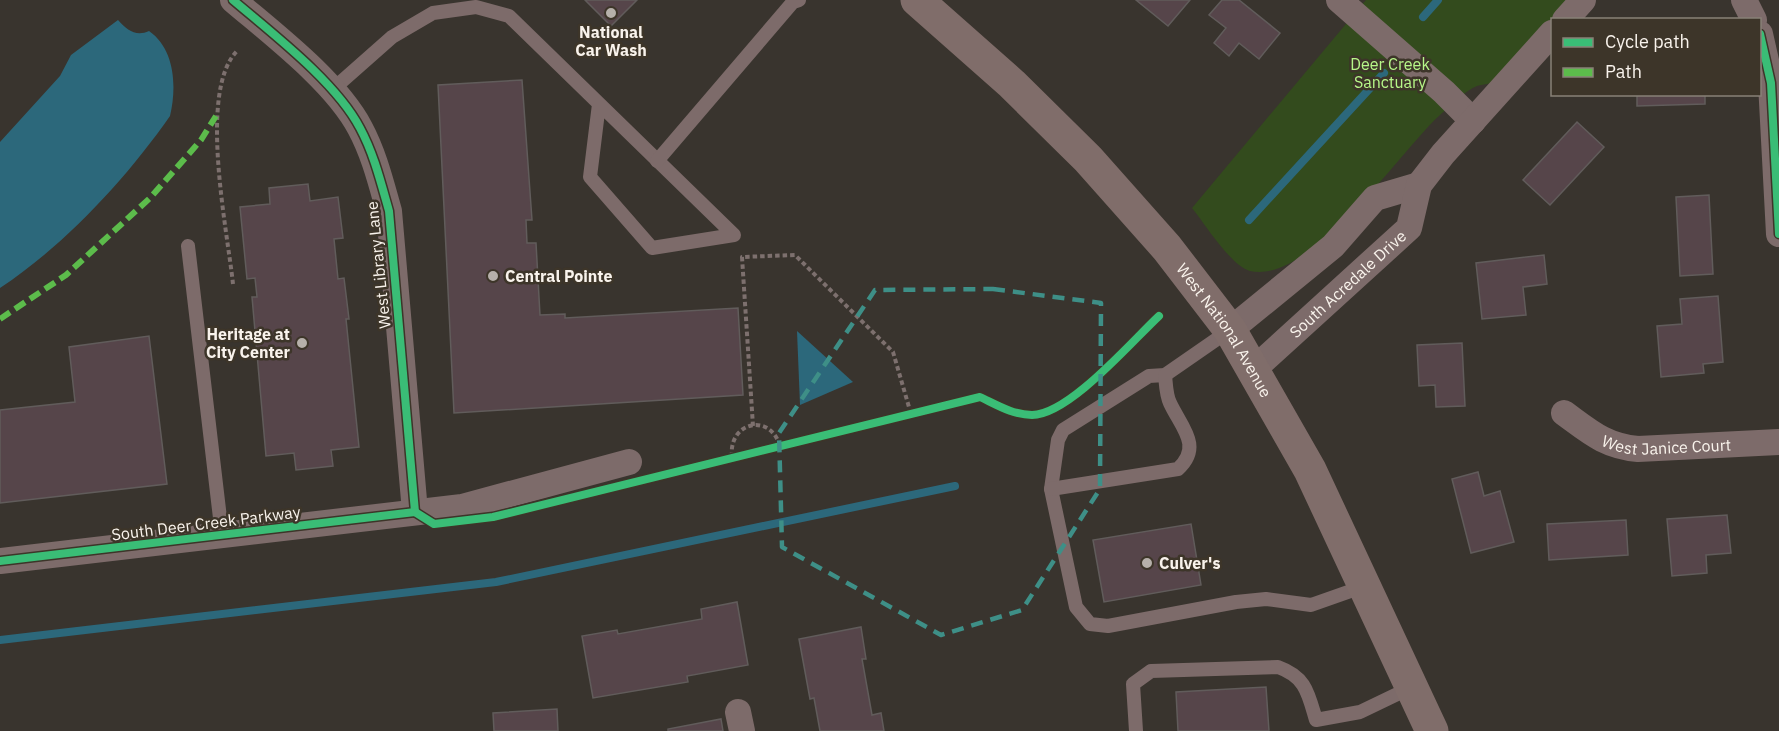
<svg xmlns="http://www.w3.org/2000/svg" width="1779" height="731" font-family="'IBM Plex Sans',sans-serif">
  <style>
    .green { fill: #334b1d }
    .water { fill: #2c687b }
    .lines { fill: none; stroke-linecap: round; stroke-linejoin: round }
    .stream { stroke: #2c687b; stroke-width: 8 }
    .building { fill: #56454a; stroke: #615c5b; stroke-width: 1.5 }
    .path { stroke: #7d706e; stroke-width: 4; stroke-dasharray: 4.5 3; stroke-linecap: butt }
    .service { stroke: #7d6b6a; stroke-width: 14 }
    .minor { stroke: #7d6b6a; stroke-width: 26 }
    .secondary { stroke: #806d6a; stroke-width: 33 }
    .quiet { stroke: #5cbc4b; stroke-width: 6; stroke-dasharray: 12 6; stroke-linecap: butt }
    .cycleway-casing { stroke: #3d3529; stroke-width: 11 }
    .cycleway { stroke: #3abd76; stroke-width: 8 }
    .marked { fill: none; stroke: #3e8f87; stroke-width: 4.5; stroke-dasharray: 12 8; stroke-linejoin: round }
    .poi-dot { fill: #b6b0aa; stroke: #3d3529; stroke-width: 2 }
    .labels { text-anchor: middle; stroke-width: 5; stroke-linejoin: round; paint-order: stroke }
    .poi-label { font-size: 16px; font-weight: bold; fill: #f9f3ec; stroke: #3d3529; text-anchor: start }
    .park-label { font-size: 16px; fill: #b7f789; stroke: #3d3529 }
    .street-label { font-size: 16px; fill: #f9f3ec; stroke: #3d3529 }
  </style>
  <rect width="100%" height="100%" fill="#39342e"/>
  <!-- green -->
  <path class="green" d="M1366,0h203l-70,80c-8,4 -14,4 -22,6 -11,4 -27,20 -36,28 -40,36 -130,171 -191,157 -19,-5 -45,-47 -58,-63z"/>
  <!-- water -->
  <g class="water">
    <path d="M118,20c9,10 18,17 31,11 26,18 28,56 21,85 -44,63 -105,129 -170,172v-146l60,-66 11,-21z"/>
    <path d="M797,331l56,51 -53,23z"/>
  </g>
  <g class="lines">
    <!-- stream -->
    <g class="stream">
      <path d="M1423,17l15,-17"/>
      <path d="M1249,220l135,-147"/>
      <path d="M0,640l496,-58 459,-96"/>
    </g>
  </g>
  <!-- building -->
  <g class="building">
    <path d="M585,0h52l-26,26z"/>
    <path d="M1136,0h54l-22,26z"/>
    <path d="M1222,0h17l41,33 -21,26 -20,-16 -10,13 -15,-13 12,-15 -17,-13z"/>
    <path d="M522,80l10,140h-6l1,23h9l4,72 25,-1v4l173,-10 5,87 -289,18 -16,-328z"/>
    <path d="M1637,94h68v10l-68,2z"/>
    <path d="M1577,122l27,25 -54,58 -27,-25z"/>
    <path d="M308,184l2,17 28,-4 5,41 -9,1 4,40 6,-1 5,41h-3l13,128 -28,3 2,16 -37,4 -2,-17 -28,3 -14,-159h5l-2,-19 -8,1 -7,-72 30,-3 -1,-16z"/>
    <path d="M1709,195l4,79 -33,2 -4,-79z"/>
    <path d="M1544,255l3,29 -24,3 3,28 -44,4 -6,-56z"/>
    <path d="M1718,296l5,66 -20,2 1,9 -43,4 -4,-51 25,-2 -2,-25z"/>
    <path d="M149,336l18,148 -167,19v-93l75,-8 -6,-55z"/>
    <path d="M1462,343l3,63 -29,1 -1,-22 -16,1 -2,-41z"/>
    <path d="M1478,472l6,24 16,-5 14,51 -43,11 -19,-74z"/>
    <path d="M1727,515l4,38 -25,2 1,18 -35,3 -5,-57z"/>
    <path d="M1626,520l2,35 -79,5 -2,-36z"/>
    <path d="M1191,524l10,61 -97,17 -11,-62z"/>
    <path d="M737,602l11,63 -61,11 1,6 -95,16 -11,-62 35,-6 1,4 84,-15 -1,-10z"/>
    <path d="M861,627l5,32h-4l10,56 9,-2 3,18h-64l-6,-33 -4,1 -11,-60z"/>
    <path d="M1266,687l3,44h-91l-2,-39z"/>
    <path d="M557,709l1,22h-64l-1,-18z"/>
    <path d="M721,719l2,12h-55v-2z"/>
  </g>
  <g class="lines">
    <!-- path -->
    <g class="path">
      <path d="M233,284c-6,-56 -35,-193 4,-233"/>
      <path d="M753,426l-11,-169 53,-2 98,97 18,62"/>
      <path d="M732,457c-4,-35 38,-45 48,-11"/>
    </g>
    <!-- service -->
    <g class="service">
      <path d="M332,90l60,-53 41,-24 43,-6 33,9 225,219 -82,13 -62,-71 9,-73"/>
      <path d="M657,161l136,-159 6,-2"/>
      <path d="M188,246l34,289"/>
      <path d="M1230,330l-65,45 -16,1 -86,54 -5,10 -7,49 25,118 14,17 18,2 128,-24 30,-3 45,6 54,-19"/>
      <path d="M1051,489l127,-20c25,-23 3,-42 -8,-66 -4,-8 -4,-19 -5,-28"/>
      <path d="M1136,731l-3,-47 18,-13 127,-4c28,10 30,26 38,53l44,-8 52,-25"/>
    </g>
    <!-- minor -->
    <g class="minor">
      <path d="M233,0c40,34 103,82 127,128 14,26 21,55 29,83l26,301"/>
      <path d="M1339,0l105,92 29,29"/>
      <path d="M1744,0l10,20"/>
      <path d="M1565,20l18,-20"/>
      <path d="M1760,34l11,49 8,151"/>
      <path d="M1230,330l103,-84 42,-48 44,-13"/>
      <path id="s1" d="M1253,370l156,-142 10,-43 24,-31 109,-121"/>
      <path id="s2" d="M1564,413c26,19 41,33 74,36l141,-7"/>
      <path d="M0,561l462,-54 167,-45"/>
      <path d="M738,712l4,19"/>
    </g>
    <!-- secondary -->
    <path class="secondary" id="s3" d="M917,0l95,84 76,75 79,89 63,82 80,140 122,261"/>
    <!-- quiet -->
    <path class="quiet" d="M0,319l66,-44 84,-77 51,-58 15,-24"/>
    <defs>
      <g id="cycleway">
        <path d="M233,0c40,34 103,82 127,128 14,26 21,55 29,83l26,301"/>
        <path d="M1760,34l11,49 8,151"/>
        <path d="M415,512l19,12 59,-7 487,-120c17,8 33,18 52,18 37,0 100,-74 127,-99"/>
        <path d="M0,561l415,-49"/>
      </g>
    </defs>
    <!-- cycleway casing -->
    <use href="#cycleway" class="cycleway-casing"/>
    <!-- cycleway -->
    <use href="#cycleway" class="cycleway"/>
  </g>
  <!-- marked area -->
  <path class="marked" d="M993,289l108,14 -1,186 -78,121 -81,25 -159,-88 -3,-114 96,-143z"/>
  <!-- markers -->
  <g class="poi-dot">
    <circle cx="611" cy="13" r="6"/>
    <circle cx="493" cy="276" r="6"/>
    <circle cx="302" cy="343" r="6"/>
    <circle cx="1147" cy="563" r="6"/>
  </g>
  <g class="labels">
    <!-- poi labels -->
    <g class="poi-label">
      <text x="611" y="38" text-anchor="middle">National<tspan x="611" dy="18">Car Wash</tspan></text>
      <text x="505" y="282">Central Pointe</text>
      <text x="290" y="340" text-anchor="end">Heritage at<tspan x="290" dy="18">City Center</tspan></text>
      <text x="1159" y="569">Culver's</text>
    </g>
    <!-- park labels -->
    <g class="park-label">
      <text x="1390" y="70">Deer Creek<tspan x="1390" dy="18">Sanctuary</tspan></text>
    </g>
    <!-- street labels -->
    <g class="street-label">
      <text transform="translate(378 265) rotate(-96)" y="6">West Library Lane</text>
      <text dy="6" stroke="none"><textPath href="#s1" startOffset="128">South Acredale Drive</textPath></text>
      <text dy="6" stroke="none"><textPath href="#s3" startOffset="453">West National Avenue</textPath></text>
      <text dy="6" stroke="none"><textPath href="#s2" startOffset="112">West Janice Court</textPath></text>
      <text transform="translate(206 523) rotate(-7)" y="6">South Deer Creek Parkway</text>
    </g>
  </g>
  <!-- legend -->
  <rect x="1551" y="18" width="210" height="78" fill="#3d3529" stroke="#888177" stroke-width="1.5"/>
  <rect x="1563" y="38" width="30" height="9" fill="#3abd76" stroke="#888177" stroke-width="1.5"/>
  <text x="1605" y="48" font-size="18" fill="#f9f3ec">Cycle path</text>
  <rect x="1563" y="68" width="30" height="9" fill="#5cbc4b" stroke="#888177" stroke-width="1.5"/>
  <text x="1605" y="78" font-size="18" fill="#f9f3ec">Path</text>
</svg>
